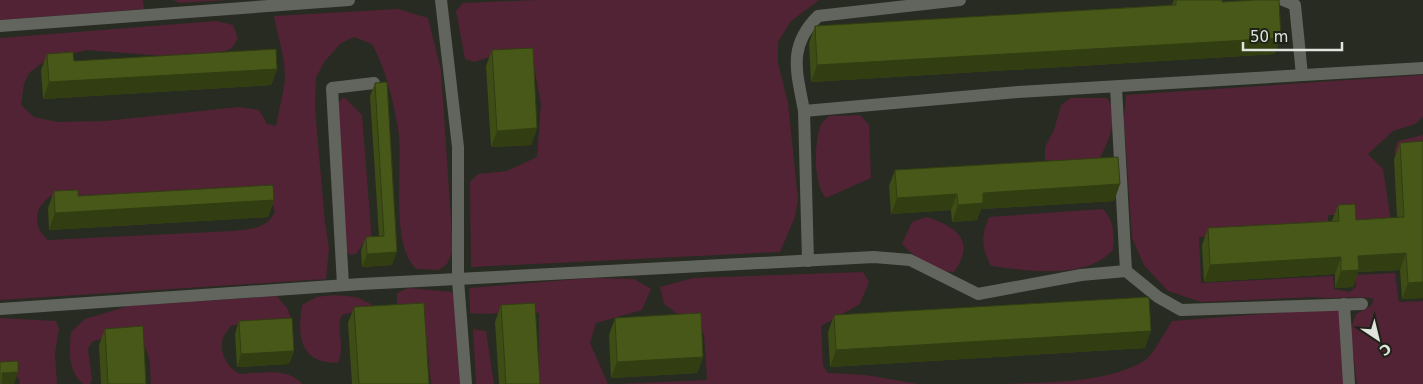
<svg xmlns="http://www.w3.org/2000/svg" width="1423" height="384" font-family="'DejaVu Sans',sans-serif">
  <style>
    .green { fill: #522335; fill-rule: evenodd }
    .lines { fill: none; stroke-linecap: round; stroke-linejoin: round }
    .minor { stroke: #62645e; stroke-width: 12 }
    .wall { fill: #3e4c16 }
    .shaded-wall { fill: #323e12 }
    .building { fill: #485819; stroke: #323e12 }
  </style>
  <rect width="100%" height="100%" fill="#282b21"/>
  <!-- green -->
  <g class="green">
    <path d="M0,0h143l1,9 -144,11z"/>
    <path d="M173,0h53l-46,3z"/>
    <path d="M538,0h281l-28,21 -13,21v21l10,40 10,96 -3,18 -15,35 -309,15 -1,-85 8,-8 29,-3 30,-14 4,-53 -9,-48h-40l-17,6 -10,-3 -9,-48 7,-8z"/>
    <path d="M398,9l30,9 13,52 12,180 -6,14 -8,6 -23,-1c-27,-26 -12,-104 -18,-141 -5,-29 -12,-58 -26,-84l-18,-7 -13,6 -16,18 -9,16 -1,32 10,113 4,27 -3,30 -326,21v-262l216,-17 17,4 5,13 -6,10 -11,5 -58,3 -76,-6 -41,10 -17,13 -5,11 -3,21 13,12 24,5 47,-1 134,-14 20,3 8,14 9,2c2,-13 6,-26 8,-39 4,-23 -6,-48 -10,-71zM264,194l9,11 2,7c-8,17 -25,17 -42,19l-185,9c-16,-14 -14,-33 3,-44z"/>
    <path d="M1423,75v42l-8,7 -22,7 -25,23 15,15 9,59 -35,4 -3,-17h-26v19l-129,3 2,46 132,-7 1,13 15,3 7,-5 -1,-12 40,-2 4,29 24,-1v83h-66l-7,-53 6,-17 15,-8 3,-7c-20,-4 -39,1 -59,-2l-114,5 -33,-11 -24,-26 -12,-27 -8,-119 2,-24z"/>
    <path d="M344,97l18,18 10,127 -9,2 -7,10 -6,1 -4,-5 -9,-146z"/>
    <path d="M1071,98h36c13,17 2,44 -8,61l-39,4 -15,-3v-13l9,-17 7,-25z"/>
    <path d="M860,115l9,10 2,53 -45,20c-13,-14 -12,-56 -5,-74 2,-3 6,-6 8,-8z"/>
    <path d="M1423,135v16l-29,2 4,-12z"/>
    <path d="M1103,209c12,14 11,23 10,41 -5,4 -10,10 -16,12 -28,15 -76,8 -106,4 -10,-21 -10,-28 -2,-49z"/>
    <path d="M927,217c30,10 49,24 27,55 -18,1 -40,-15 -52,-28l10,-22z"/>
    <path d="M863,272l6,10 -9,22 -39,22 2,40 5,7 38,2 52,9h-302l91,-4 -3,-46 -40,-30 -4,-17 33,-9z"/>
    <path d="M591,278l43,1 17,10 -9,21 -46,13 -6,20 18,41h-69v-71c-23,-4 -46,3 -69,0l-1,-25z"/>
    <path d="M408,288l44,4 3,8 5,84h-29l-6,-60 -28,-21v-10z"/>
    <path d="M334,295l22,2 15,7v4l-29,7c-7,16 4,28 -4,48 -38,0 -41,-25 -36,-58l14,-8z"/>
    <path d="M277,296l10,12 4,10 -28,8 -31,-1c-3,4 -8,9 -9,13 -5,14 5,31 17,36 20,-1 49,-7 62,10h-151c-1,-21 1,-33 -16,-47h-24l-18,4 -5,8 4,31 -2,4h-7c-15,-13 -14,-33 -12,-52l14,-13 43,-13z"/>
    <path d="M1341,308l2,76h-341c43,-2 104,0 142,-23 8,-4 22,-31 28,-40z"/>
    <path d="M0,318l56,3 3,8 -4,25 2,30h-38l1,-4 -7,-7h-13z"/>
    <path d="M473,329l13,2 8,53h-18z"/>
  </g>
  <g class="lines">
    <!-- minor -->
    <g class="minor">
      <path d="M441,0l17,147v133l8,104"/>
      <path d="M1283,0l12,5 7,70"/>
      <path d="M0,26l349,-26"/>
      <path d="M1116,87l10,184"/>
      <path d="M804,111c-7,-39 -17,-64 14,-95l142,-16"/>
      <path d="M808,261l-4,-150 214,-19 405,-24"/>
      <path d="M343,285l-11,-197 42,-5"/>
      <path d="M1344,304l5,80"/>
      <path d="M0,309l361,-25 513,-27 36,3 68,34 103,-19 45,-4 32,26 23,13 181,-6"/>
    </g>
  </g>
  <!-- wall -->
  <g class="wall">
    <path d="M1174,0h48v2l53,52 -464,28 -2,-39 6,-17 357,-21z"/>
    <path d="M492,50l45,78 -6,17 -40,2 -5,-81z"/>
    <path d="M47,54l27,7 203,8 -6,16 -228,14 -2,-29z"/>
    <path d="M375,83l17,182 -30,2 -1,-17 5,-13 13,-1 -9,-140z"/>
    <path d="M1400,143l23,155 -21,1 -2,-29 -42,2 -5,15 -18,1v-14l-131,8 -2,-37 6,-17 124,-7 6,-16 18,15 41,-3 -3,-58z"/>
    <path d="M895,170l225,14 -6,17 -133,8 -4,11 -25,2 -1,-12 -60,4 -2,-28z"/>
    <path d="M54,191l24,5 196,4 -6,17 -219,13 -1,-22z"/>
    <path d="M501,305l39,79h-41l-4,-62z"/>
    <path d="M354,307l75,77h-77l-4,-61z"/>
    <path d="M834,315l311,33 -315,19 -2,-35z"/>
    <path d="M615,318l88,39 -6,16 -86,5 -2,-43z"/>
    <path d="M239,321l55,30 -5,13 -52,3 -2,-33z"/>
    <path d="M105,329l41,55h-45l-2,-39z"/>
  </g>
  <!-- shaded-wall -->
  <g class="shaded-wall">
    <path d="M1281,38l-6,16 -464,28 6,-17z"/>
    <path d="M277,69l-6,16 -228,14 6,-17z"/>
    <path d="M537,128l-6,17 -40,2 6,-16z"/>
    <path d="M1120,184l-6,17 -133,8 -4,11 -25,2 6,-17 25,-12z"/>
    <path d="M957,194l-6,16 -60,4 6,-16z"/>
    <path d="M274,200l-6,17 -219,13 6,-17z"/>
    <path d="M397,252l-5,13 -30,2 5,-13z"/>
    <path d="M1406,253l-6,17 -42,2 -5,15 -18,1 6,-17 17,-15z"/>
    <path d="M1341,257l-6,17 -131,8 6,-17z"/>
    <path d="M1423,282v16l-21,1 6,-16z"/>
    <path d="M1151,331l-6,17 -315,19 6,-17z"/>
    <path d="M294,351l-5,13 -52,3 4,-13z"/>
    <path d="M703,357l-6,16 -86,5 6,-16z"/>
    <path d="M18,372l-4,12h-14l2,-11z"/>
  </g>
  <!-- building -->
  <g class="building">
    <path d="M1176,0h46v2l33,-2h24l2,38 -464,27 -2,-39 361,-21z"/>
    <path d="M533,48l4,80 -40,3 -5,-81z"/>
    <path d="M276,49l1,20 -228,13 -2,-28 26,-2 1,9z"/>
    <path d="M387,82l10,170 -30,2 -1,-17 18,-1 -9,-153z"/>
    <path d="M1423,141v141l-15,1 -2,-30 -48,3 1,14 -18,1v-14l-131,8 -2,-37 131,-7 -1,-16 17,-1 1,16 48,-3 -4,-74z"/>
    <path d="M1118,157l2,27 -137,9v10l-25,2 -1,-11 -60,4 -2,-28z"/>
    <path d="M273,185l1,15 -219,13 -1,-22 24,-1v6z"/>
    <path d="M1149,297l2,34 -315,19 -2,-35z"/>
    <path d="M424,303l5,81h-70l-5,-77z"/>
    <path d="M535,303l5,81h-34l-5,-79z"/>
    <path d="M701,313l2,44 -86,5 -2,-44z"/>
    <path d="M292,318l2,33 -53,3 -2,-33z"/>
    <path d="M143,326l3,58h-38l-3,-55z"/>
    <path d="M18,361v11l-16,1v11h-2v-22z"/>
  </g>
  <!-- north arrow -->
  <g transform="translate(1378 339) rotate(145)" stroke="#1e2217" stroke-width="4" paint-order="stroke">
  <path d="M0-4L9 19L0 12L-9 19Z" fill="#e1e4dd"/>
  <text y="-8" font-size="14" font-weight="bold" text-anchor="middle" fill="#e1e4dd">С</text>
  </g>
  <!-- scale -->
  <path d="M1243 42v8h99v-8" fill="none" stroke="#e1e4dd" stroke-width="2.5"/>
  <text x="1250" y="42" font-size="15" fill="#e1e4dd" stroke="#1e2217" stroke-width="4" paint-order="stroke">50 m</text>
</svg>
